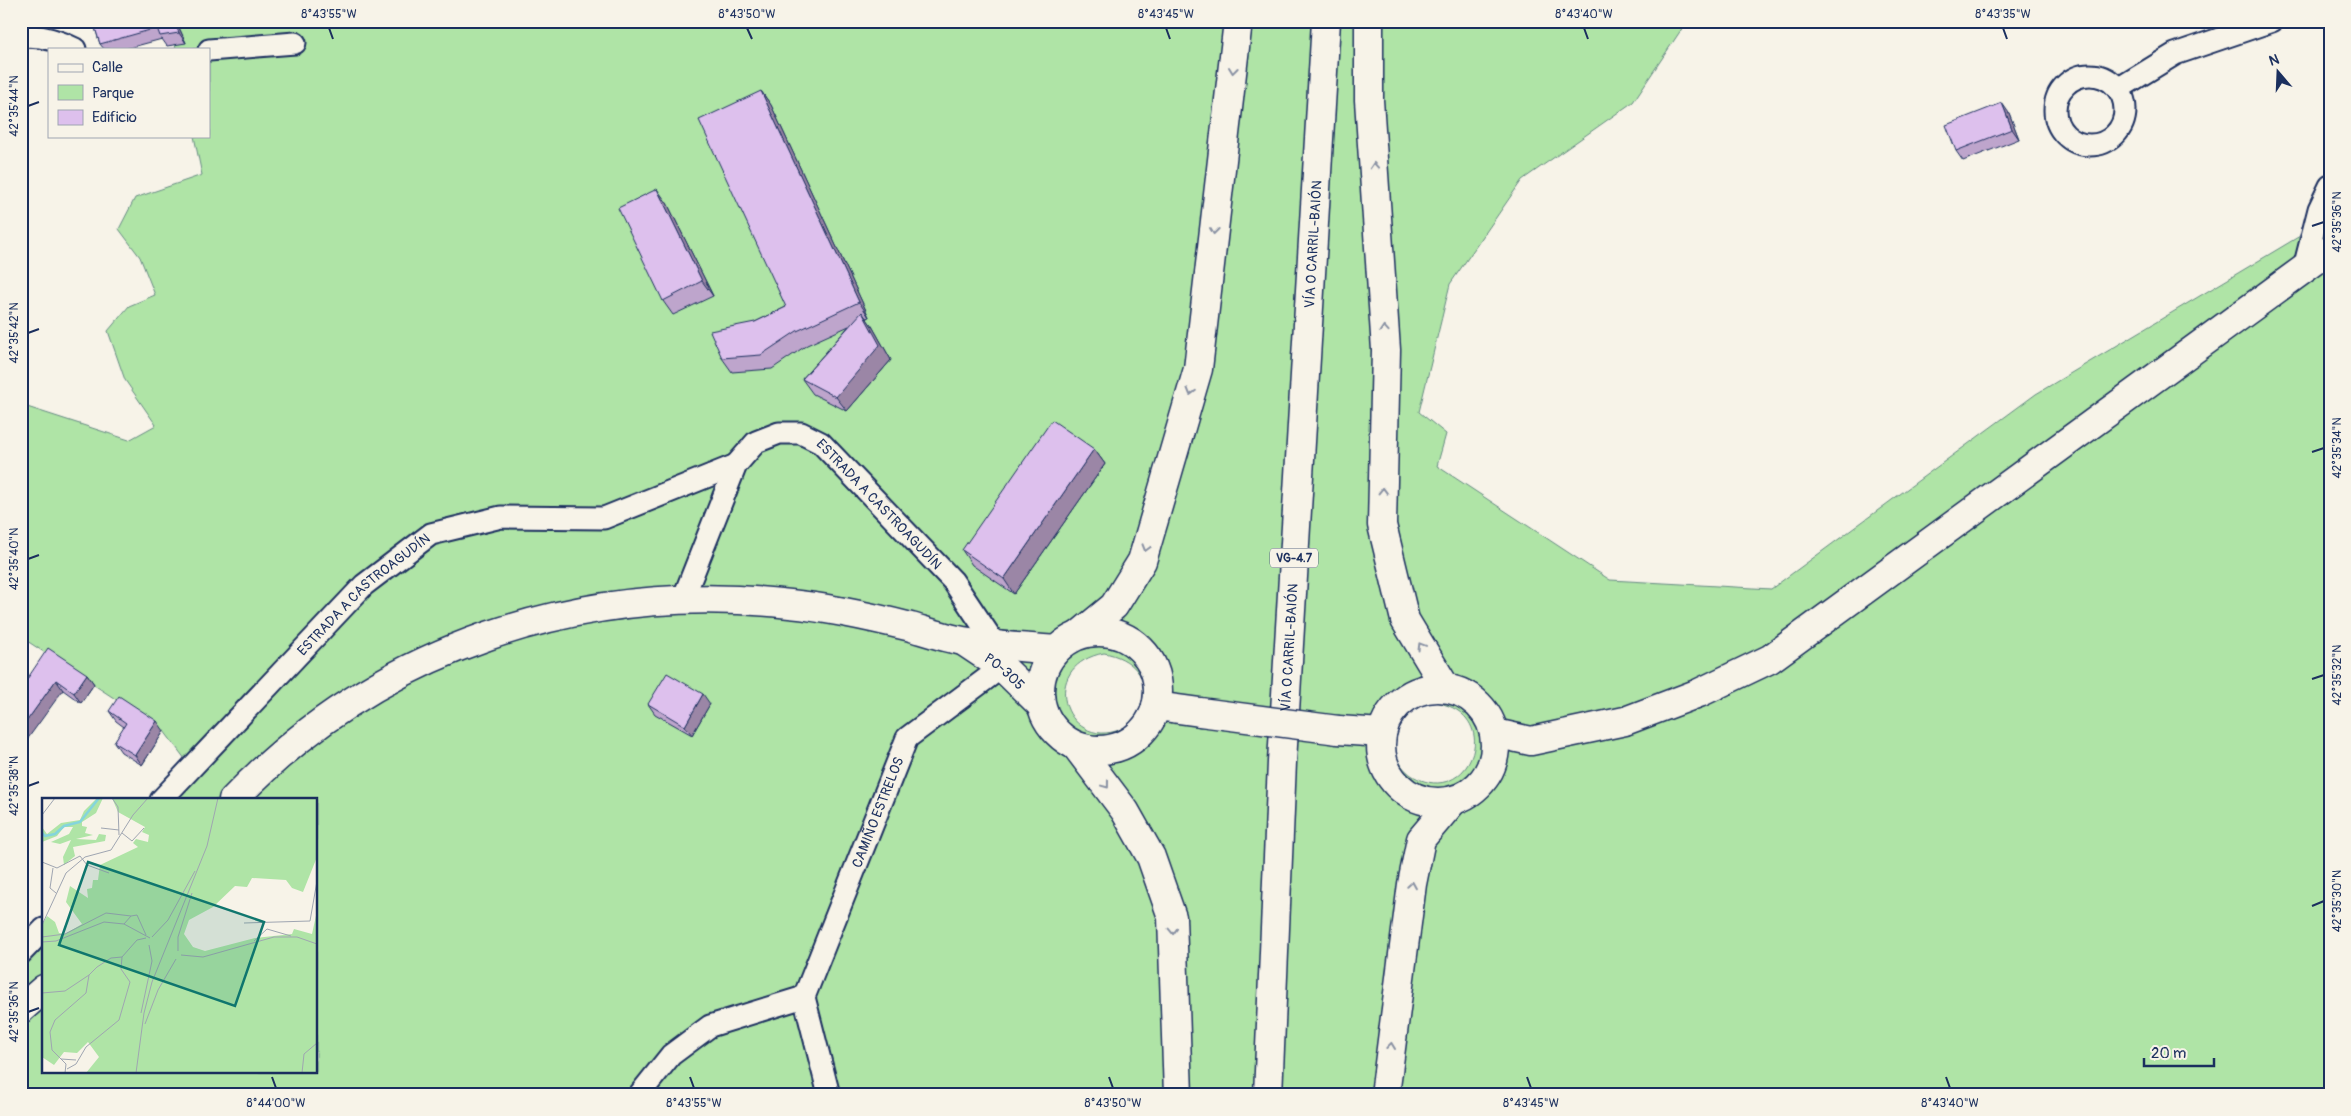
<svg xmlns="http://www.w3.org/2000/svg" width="2351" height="1116" font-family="Pangolin,sans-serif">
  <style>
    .green { fill: #afe4a6; stroke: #658a82; fill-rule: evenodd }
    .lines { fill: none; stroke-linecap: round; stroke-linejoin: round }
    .street-casing { stroke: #1b2f5e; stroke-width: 25 }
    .secondary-casing { stroke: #1b2f5e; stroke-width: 31 }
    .highway-casing { stroke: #1b2f5e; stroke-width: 31 }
    .street { stroke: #f7f3e8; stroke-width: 21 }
    .secondary { stroke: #f7f3e8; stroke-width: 28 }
    .highway { stroke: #f7f3e8; stroke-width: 28 }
    .secondary-bridge-casing { stroke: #1b2f5e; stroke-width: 31; stroke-linecap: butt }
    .secondary-bridge { stroke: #f7f3e8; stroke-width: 28 }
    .wall { fill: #bea5cc; stroke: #1b2f5e }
    .shaded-wall { fill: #9b86a6; stroke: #1b2f5e }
    .building { fill: #ddc0ed; stroke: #1b2f5e }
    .oneway { stroke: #8991a3 }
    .ticks { fill: none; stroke: #1b2f5e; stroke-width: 2 }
    .labels { text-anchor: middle; stroke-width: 5; stroke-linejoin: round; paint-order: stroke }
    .shield { fill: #f7f3e8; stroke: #5d6a87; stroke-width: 1 }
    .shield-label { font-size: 12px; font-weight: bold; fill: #1b2f5e }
    .street-label { font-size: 14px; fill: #1b2f5e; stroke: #f7f3e8 }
    .inset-river { fill: none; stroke: #84d5dc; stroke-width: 2.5 }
    .inset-road { fill: none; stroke: #9fa5b1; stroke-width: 1 }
    .view { fill: #0f766e; fill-opacity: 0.15; stroke: #0f766e; stroke-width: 2.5 }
    .inset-edge { fill: none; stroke: #1b2f5e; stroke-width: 2.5 }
    .neatline { fill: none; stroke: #1b2f5e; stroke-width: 2 }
    .ticks-label { font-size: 12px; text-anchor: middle; fill: #1b2f5e }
  </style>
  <rect width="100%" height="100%" fill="#f7f3e8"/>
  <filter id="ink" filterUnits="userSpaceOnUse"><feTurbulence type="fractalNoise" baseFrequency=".02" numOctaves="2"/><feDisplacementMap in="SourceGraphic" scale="10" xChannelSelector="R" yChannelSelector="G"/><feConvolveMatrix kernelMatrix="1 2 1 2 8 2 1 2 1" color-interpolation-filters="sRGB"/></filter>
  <g filter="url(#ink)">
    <!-- green -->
    <path class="green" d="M171,21h1516l-54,81 -111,78 -72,104 -31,128 27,22 -9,32 173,114 161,9 265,-195 294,-176v877h-2309v-142l23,-24v143h272v-272h-155l30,-33 -27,-36 -143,-94v-232l108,35 27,-15 -31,-45 -17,-49 21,-25 26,-11 -15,-38 -21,-28 16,-31 67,-23 -8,-39h15v-87h-33zM1104,653c26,4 48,24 38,53 -4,12 -13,21 -26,25 -51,16 -79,-65 -12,-78zM1434,702c69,11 39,95 -10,79 -9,-3 -16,-7 -22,-15 -20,-31 0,-58 32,-64z"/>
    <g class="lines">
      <defs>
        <g id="street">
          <path d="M21,37c18,-3 38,4 54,12"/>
          <path d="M209,50l86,-7"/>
          <circle cx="2090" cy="110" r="35"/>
          <path d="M2118,89l57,-35 97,-33"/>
          <path d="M2304,268l15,-59 11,-23"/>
          <path id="s1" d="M683,599l53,-134 20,-23 23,-9h22l20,10 132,138 42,63"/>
          <path id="s2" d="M161,800l203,-215 67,-51 70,-17 103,1 132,-53"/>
          <path d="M21,953l23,-24"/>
          <path d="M639,1095l32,-40 39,-29 94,-29"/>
          <path id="s3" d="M829,1095l-25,-98 103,-259 95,-71"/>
        </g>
        <g id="secondary">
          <circle cx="1099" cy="691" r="59"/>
          <path id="s4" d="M966,643l36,24 39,38"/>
          <circle cx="1438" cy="745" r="57"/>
          <path d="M1156,706l44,6"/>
          <path d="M1338,730l44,3"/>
          <path d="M1495,733l36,8 94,-20 74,-28 71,-34 560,-409"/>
          <path d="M233,800c144,-152 349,-220 557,-196 41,4 81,13 121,23 17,5 35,11 52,14 30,5 62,6 93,9"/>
          <path d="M21,1009l23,-20"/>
        </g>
        <g id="highway">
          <path d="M1369,21v79l17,250 -4,175 23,95 41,68"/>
          <path d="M1080,634l34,-28 28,-45 56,-192 40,-348"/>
          <path d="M1076,746l49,65 26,46 21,60 6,178"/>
          <path id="s5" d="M1268,1095l14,-333 44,-741"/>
          <path d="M1385,1095l27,-211 9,-45 32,-38"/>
        </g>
      </defs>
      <!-- street casing -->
      <use href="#street" class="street-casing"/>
      <!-- secondary casing -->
      <use href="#secondary" class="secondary-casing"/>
      <!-- highway casing -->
      <use href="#highway" class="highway-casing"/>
      <!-- street -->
      <use href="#street" class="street"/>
      <!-- secondary -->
      <use href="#secondary" class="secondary"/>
      <!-- highway -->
      <use href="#highway" class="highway"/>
      <defs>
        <path id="secondary-bridge" d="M1200,712l138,18"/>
      </defs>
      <!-- secondary-bridge casing -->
      <use href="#secondary-bridge" class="secondary-bridge-casing"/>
      <!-- secondary-bridge -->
      <use href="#secondary-bridge" class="secondary-bridge"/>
    </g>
    <!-- wall -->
    <g class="wall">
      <path d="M93,21h83l10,22 -19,3 -5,-7 -37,10h-21l-4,-5z"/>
      <path d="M761,91l10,14 98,212 -3,1 6,8 19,34 -44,51 -34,-17 -11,-15 47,-53 -42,19 -35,24 -40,3 -10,-14 33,-36 31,-15z"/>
      <path d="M2009,113l10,26 -56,22 -7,-10z"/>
      <path d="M667,203l46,93 -40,19 -10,-14z"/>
      <path d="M1094,449l11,15 -91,130 -42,-29 -10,-15z"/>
      <path d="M87,674l7,10 -13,19 -18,-13 -42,-2z"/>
      <path d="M648,704h62l-18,31 -37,-21z"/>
      <path d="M109,711l55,20 -22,34 -21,-13 -7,-10 10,-15 -8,-6z"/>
    </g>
    <!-- shaded-wall -->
    <g class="shaded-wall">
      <path d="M174,21h2l10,22 -7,-10z"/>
      <path d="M761,91l10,14 98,212 -10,-15z"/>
      <path d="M2002,103l7,10 10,26 -7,-10z"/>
      <path d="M657,189l10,14 46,93 -11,-15z"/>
      <path d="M862,312l10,14 19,34 -44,51 -11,-14z"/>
      <path d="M1094,449l11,15 -91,130 -10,-15z"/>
      <path d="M87,674l7,10 -13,19 -7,-10z"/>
      <path d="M56,680l7,10 -42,58v-19z"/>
      <path d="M703,694l7,10 -18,31 -7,-9z"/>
      <path d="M157,721l7,10 -22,34 -7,-10z"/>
    </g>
    <!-- building -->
    <g class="building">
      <path d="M93,21h81l5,12 -19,3 -3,-8 -57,16z"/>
      <path d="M761,91l98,211 -62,29 -36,24 -39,3 -12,-27 45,-9 31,-15 -87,-187z"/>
      <path d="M2002,103l10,26 -56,22 -10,-26z"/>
      <path d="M657,189l45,92 -39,20 -45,-93z"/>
      <path d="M862,312l18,33 -44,52 -34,-18z"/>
      <path d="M1052,420l42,29 -90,130 -42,-29z"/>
      <path d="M48,648l39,26 -13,19 -18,-13 -35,49v-41z"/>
      <path d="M667,673l36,21 -18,32 -37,-22z"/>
      <path d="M119,696l38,25 -22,34 -21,-13 12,-19 -17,-12z"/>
    </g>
    <!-- one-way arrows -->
    <defs><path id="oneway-chevron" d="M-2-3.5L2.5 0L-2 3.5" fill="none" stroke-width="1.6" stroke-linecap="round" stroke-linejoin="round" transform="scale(1.25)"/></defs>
    <g class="oneway">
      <use href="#oneway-chevron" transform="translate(1233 70) rotate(97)"/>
      <use href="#oneway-chevron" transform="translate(1374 166) rotate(-94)"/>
      <use href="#oneway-chevron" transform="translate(1214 231) rotate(97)"/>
      <use href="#oneway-chevron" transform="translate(1384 329) rotate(-94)"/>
      <use href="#oneway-chevron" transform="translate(1191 392) rotate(106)"/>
      <use href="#oneway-chevron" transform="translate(1383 491) rotate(-89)"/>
      <use href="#oneway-chevron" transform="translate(1146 548) rotate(106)"/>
      <use href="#oneway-chevron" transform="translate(1421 646) rotate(-121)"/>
      <use href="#oneway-chevron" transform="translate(1106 785) rotate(53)"/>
      <use href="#oneway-chevron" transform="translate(1412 885) rotate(-81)"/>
      <use href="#oneway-chevron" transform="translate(1173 931) rotate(88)"/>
      <use href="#oneway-chevron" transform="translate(1391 1046) rotate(-83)"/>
    </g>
  </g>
  <!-- ticks -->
  <path class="ticks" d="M329,28l4,11M747,28l5,11M1166,28l4,11M1584,28l4,11M2003,28l4,11M28,106l11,-4M2312,226l12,-4M28,333l11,-4M2312,452l12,-4M28,559l11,-4M2312,679l12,-4M28,786l11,-4M2312,906l12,-5M28,1012l11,-4M272,1077l4,11M690,1077l4,11M1109,1077l4,11M1527,1077l4,11M1946,1077l4,11"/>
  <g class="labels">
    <!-- shield labels -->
    <rect class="shield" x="1270" y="548.5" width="48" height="19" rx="4"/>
    <g class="shield-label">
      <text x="1294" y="562">VG-4.7</text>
    </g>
    <!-- street labels -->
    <g class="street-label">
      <text dy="5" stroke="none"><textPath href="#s5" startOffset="852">VÍA O CARRIL-BAIÓN</textPath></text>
      <text dy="5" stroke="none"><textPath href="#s1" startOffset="328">ESTRADA A CASTROAGUDÍN</textPath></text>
      <text dy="5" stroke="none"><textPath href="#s2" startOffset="289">ESTRADA A CASTROAGUDÍN</textPath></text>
      <text dy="5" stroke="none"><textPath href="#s5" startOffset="448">VÍA O CARRIL-BAIÓN</textPath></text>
      <text dy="5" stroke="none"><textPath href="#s4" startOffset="48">PO-305</textPath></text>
      <text dy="5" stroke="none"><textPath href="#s3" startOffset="300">CAMIÑO ESTRELOS</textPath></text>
    </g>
  </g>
  <!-- overview -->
  <g transform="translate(42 798)">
    <rect width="275" height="275" fill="#f7f3e8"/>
    <path d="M55,0h6l-7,15 -14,9v4l5,1 -2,6 8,2 -17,4 20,1 3,-6 7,1 -1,6 -32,6 2,9 -11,9 -1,-8 8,-17 -11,4 -9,-2 18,-8 4,-7h-9l-7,9 -15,6v-15l5,7 14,-11 19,-3 4,-9zM70,0h205v59l-14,35 -11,-4 -6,-8 -34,-2 -5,9 -12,-1 -22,21 -24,13 -5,14 9,13 12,4 50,-13 37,-4 2,-5 18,5 5,-23v162h-231l13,-16 -11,-15 -11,11 -13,-1 -10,13 -12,-8v-132l5,-9 8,6 4,11 6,1 17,-10 -16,-22 4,-16 18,12 -1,-9 5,-1 1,-8h5l2,-15 38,-18 -5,-4 3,-4 12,3 1,-7 -7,-3 3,-5 -27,-15z" fill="#afe4a6"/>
    <path class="inset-river" d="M0,35l3,3 10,-2 9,-8 16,-4 19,-24"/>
    <path class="inset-road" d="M70,0l6,9 1,28M0,17l13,-17M59,30l18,2M80,35l10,8 12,-13M0,64l15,6 23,-12 7,9 22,8M11,70l-3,20 6,5M202,125l66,-2 7,-40M82,126l7,-8 6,-1 9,20M0,127l24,-52 19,-16 26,-7 22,-35 15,-17M0,139l23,-3 41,-21 25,3M110,139l16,-17 27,-49M212,143l13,-12 24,7M0,144l14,-1 48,-19 20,2 26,14M136,153v-14l14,-44M139,157l22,2 71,-20h23l20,7M0,195l23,-2 24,-16M99,215l11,-52 -3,-16M103,226l13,-34 18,-31M19,261l15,1M25,271l9,-5 10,-17 33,-27 11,-38 -9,-13 1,-12 15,-17 9,-2M23,275l1,-9 -14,-14 -2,-18 5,-12 31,-27 3,-18 8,-8 14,-9 11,-1M94,275l8,-60 8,-31 55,-136 11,-48M260,275l2,-19 13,-11"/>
    <path class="view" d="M46,64l176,60 -29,84 -176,-61z"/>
    <rect width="275" height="275" class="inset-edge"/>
  </g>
  <!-- margin -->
  <rect width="2351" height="1116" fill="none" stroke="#f7f3e8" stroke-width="55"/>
  <!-- legend -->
  <rect x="48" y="48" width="162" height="90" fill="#f7f3e8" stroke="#9fa5b1"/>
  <rect x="58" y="64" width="25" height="8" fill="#f7f3e8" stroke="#9fa5b1"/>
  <text x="92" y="72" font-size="15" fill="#1b2f5e">Calle</text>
  <rect x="58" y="85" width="25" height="15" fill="#afe4a6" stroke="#9fa5b1"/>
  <text x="92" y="98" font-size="15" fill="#1b2f5e">Parque</text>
  <rect x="58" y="110" width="25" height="15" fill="#ddc0ed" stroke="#9fa5b1"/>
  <text x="92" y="122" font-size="15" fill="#1b2f5e">Edificio</text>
  <!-- north arrow -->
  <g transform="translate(2278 72) rotate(341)" stroke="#f7f3e8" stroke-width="4" paint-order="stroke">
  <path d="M0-4L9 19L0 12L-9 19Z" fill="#1b2f5e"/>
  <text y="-8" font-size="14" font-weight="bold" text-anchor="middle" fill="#1b2f5e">N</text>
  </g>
  <!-- scale -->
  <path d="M2144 1058v8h70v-8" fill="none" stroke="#1b2f5e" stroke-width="2.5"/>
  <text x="2151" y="1058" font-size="15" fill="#1b2f5e" stroke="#f7f3e8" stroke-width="4" paint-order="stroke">20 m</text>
  <rect x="28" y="28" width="2296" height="1060" class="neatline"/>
  <g class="ticks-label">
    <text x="329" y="18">8°43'55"W</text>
    <text x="747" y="18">8°43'50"W</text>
    <text x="1166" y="18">8°43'45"W</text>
    <text x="1584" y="18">8°43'40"W</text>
    <text x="2003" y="18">8°43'35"W</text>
    <text transform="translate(14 106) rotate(-90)" y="4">42°35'44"N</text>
    <text transform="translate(2337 222) rotate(-90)" y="4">42°35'36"N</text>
    <text transform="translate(14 333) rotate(-90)" y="4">42°35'42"N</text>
    <text transform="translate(2337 448) rotate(-90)" y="4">42°35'34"N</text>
    <text transform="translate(14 559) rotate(-90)" y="4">42°35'40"N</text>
    <text transform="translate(2337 675) rotate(-90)" y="4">42°35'32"N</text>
    <text transform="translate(14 786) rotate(-90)" y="4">42°35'38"N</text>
    <text transform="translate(2337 901) rotate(-90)" y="4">42°35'30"N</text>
    <text transform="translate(14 1012) rotate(-90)" y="4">42°35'36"N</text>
    <text x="276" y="1107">8°44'00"W</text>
    <text x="694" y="1107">8°43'55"W</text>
    <text x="1113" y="1107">8°43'50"W</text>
    <text x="1531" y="1107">8°43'45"W</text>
    <text x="1950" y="1107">8°43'40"W</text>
  </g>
</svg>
